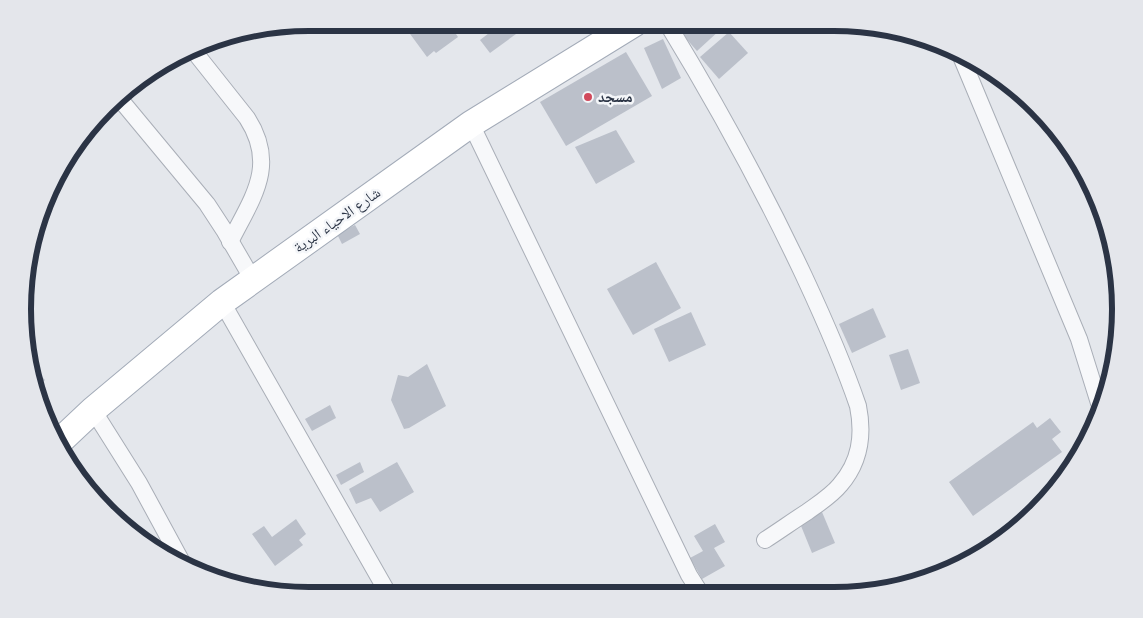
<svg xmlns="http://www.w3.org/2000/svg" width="1143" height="618" font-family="'Golos Text','Noto Naskh Arabic',sans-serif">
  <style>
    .building { fill: #bbc0ca }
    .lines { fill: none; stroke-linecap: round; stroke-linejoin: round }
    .street-casing { stroke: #a9aeb7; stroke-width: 18 }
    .primary-casing { stroke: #a3abb8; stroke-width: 28 }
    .street { stroke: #f7f8fa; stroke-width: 16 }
    .primary { stroke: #fff; stroke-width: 26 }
    .poi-dot { fill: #d1495b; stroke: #f4f6f9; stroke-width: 2 }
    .labels { text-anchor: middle; stroke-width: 5; stroke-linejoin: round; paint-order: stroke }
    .poi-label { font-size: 15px; font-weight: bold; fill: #2b3445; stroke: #f4f6f9; text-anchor: start }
    .street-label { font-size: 15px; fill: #2b3445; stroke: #f4f6f9 }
    .rim { fill: none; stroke: #2b3445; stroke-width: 6 }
  </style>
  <rect width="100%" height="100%" fill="#e4e7ec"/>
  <!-- building -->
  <g class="building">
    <path d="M402,23h53l3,4 -4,4 4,6 -22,16 -2,-2 -7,6z"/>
    <path d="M502,23h6l8,11 -26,19 -10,-13z"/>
    <path d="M680,23h35l6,6 -24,22 -21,-24z"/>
    <path d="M767,23h15l-8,7z"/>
    <path d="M729,32l19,21 -29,26 -19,-22z"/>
    <path d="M663,39l18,39 -19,11 -18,-41z"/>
    <path d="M626,52l26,44 -86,50 -26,-44z"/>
    <path d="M616,130l19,32 -39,22 -21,-37z"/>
    <path d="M355,225l5,9 -18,10 -5,-10z"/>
    <path d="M656,262l25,46 -48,27 -26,-46z"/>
    <path d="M873,308l13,29 -34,16 -13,-29z"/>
    <path d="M691,312l15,33 -37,17 -15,-33z"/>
    <path d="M908,349l12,34 -19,7 -12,-35z"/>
    <path d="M427,364l19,42 -37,22 -5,1 -13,-29 7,-25 10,2z"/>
    <path d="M32,366l13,14 -8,8z"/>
    <path d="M330,405l6,13 -24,13 -7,-12z"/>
    <path d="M1050,418l11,14 -9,7 10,13 -89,64 -24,-34 84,-60 4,6z"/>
    <path d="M360,462l4,10 -23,13 -5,-10z"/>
    <path d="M397,462l17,30 -34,20 -9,-14 -15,6 -7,-15z"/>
    <path d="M822,512l13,31 -23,10 -13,-32z"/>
    <path d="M296,519l10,15 -7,6 4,5 -28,21 -23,-32 12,-8 8,11z"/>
    <path d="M715,524l10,18 -11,6 11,18 -23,13 -12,-21 13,-7 -9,-15z"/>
  </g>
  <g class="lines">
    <defs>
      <g id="street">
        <path d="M667,23c50,82 96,166 137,253 20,43 39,86 54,130 6,30 2,56 -18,79 -9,11 -22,19 -33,27 -14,9 -28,19 -42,28"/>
        <path d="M193,50l54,68c31,48 5,80 -17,124"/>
        <path d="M960,54l119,285 20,64"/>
        <path d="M119,98l88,106 17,26 29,50"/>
        <path d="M471,124l218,451 12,19"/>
        <path d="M222,302l167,293"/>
        <path d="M93,410l46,73 44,81"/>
      </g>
      <path id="primary" d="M59,442l34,-32 129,-108 249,-178 164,-101"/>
    </defs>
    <!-- street casing -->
    <use href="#street" class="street-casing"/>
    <!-- primary casing -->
    <use href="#primary" class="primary-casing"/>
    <!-- street -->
    <use href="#street" class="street"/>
    <!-- primary -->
    <use href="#primary" class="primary"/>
  </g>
  <!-- markers -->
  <circle class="poi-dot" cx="588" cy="97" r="5"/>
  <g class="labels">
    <!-- poi labels -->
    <g class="poi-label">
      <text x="598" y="102">مسجد</text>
    </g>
    <!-- street labels -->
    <g class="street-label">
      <text transform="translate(337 220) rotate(-35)" y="5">شارع الاحياء البرية</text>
    </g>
  </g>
  <!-- crop -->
  <path d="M0 0H1143V618H0ZM309 31H834A278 278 0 0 1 1112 309V309A278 278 0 0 1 834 587H309A278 278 0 0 1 31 309V309A278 278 0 0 1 309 31Z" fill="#e4e6eb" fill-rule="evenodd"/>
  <path class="rim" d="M309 31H834A278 278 0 0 1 1112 309V309A278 278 0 0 1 834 587H309A278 278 0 0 1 31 309V309A278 278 0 0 1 309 31Z"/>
</svg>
